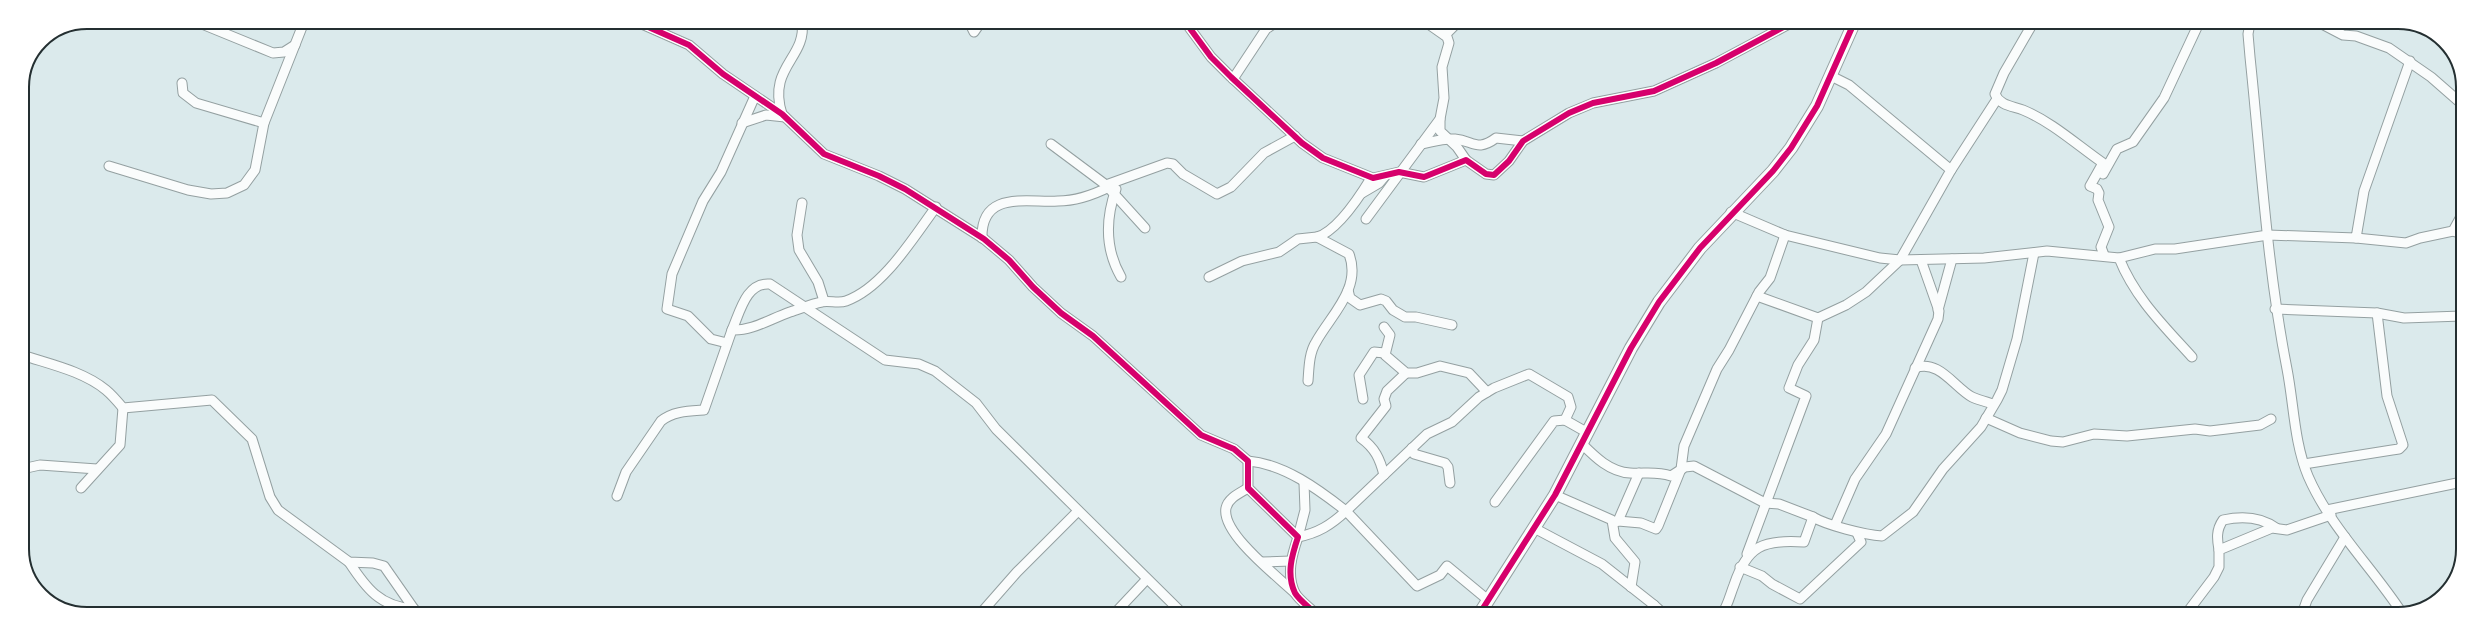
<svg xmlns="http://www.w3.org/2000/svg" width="2485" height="636" font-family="Literata,serif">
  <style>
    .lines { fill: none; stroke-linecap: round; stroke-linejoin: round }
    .minor-casing { stroke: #94a0a1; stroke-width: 11 }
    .tertiary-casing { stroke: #94a0a1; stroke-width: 14 }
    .minor { stroke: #fafcfc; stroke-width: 9 }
    .tertiary { stroke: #fafcfc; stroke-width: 12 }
    .cycleway-casing { stroke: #fff; stroke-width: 8 }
    .cycleway { stroke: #d6006c; stroke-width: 6 }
    .rim { fill: none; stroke: #242f31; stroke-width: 2 }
  </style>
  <rect width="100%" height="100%" fill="#dbeaec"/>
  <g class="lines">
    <defs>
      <g id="minor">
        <path d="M197,22l76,31 11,-1 11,-7"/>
        <path d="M433,22h17"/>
        <path d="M637,22l52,23 34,29 59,40 42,40 55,22 26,13 79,50 25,21 24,27 28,26 32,23 108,99 33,14 14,12v27l50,49c-6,18 -12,37 -3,56 4,7 14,14 20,20"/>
        <path d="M969,22l5,10 7,-10"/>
        <path d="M1186,23l25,34 20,20 71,66 21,15 50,20 26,-6 25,5 42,-17 20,14 8,1 15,-14 14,-20 46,-28 24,-10 61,-12 62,-28 75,-40"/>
        <path d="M2033,23l-29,50 -9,21c5,12 18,12 28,16 29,12 54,35 80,53l-13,23 7,3 2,4 -1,7 11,27 -8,20 3,8"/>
        <path d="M2250,23l-2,11 2,23c11,105 17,210 37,312 7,36 7,73 21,107 22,51 64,91 94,137"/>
        <path d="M2320,23l23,12 13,1 33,12 42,29 32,28"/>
        <path d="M1445,35l12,-12"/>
        <path d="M1233,79l33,-50 9,-6"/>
        <path d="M182,83l1,10 13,10 68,20"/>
        <path d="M782,114c-15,-47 25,-56 20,-92"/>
        <path d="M1440,119v12l17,16 9,13"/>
        <path d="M742,123l24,-8 19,2"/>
        <path d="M1051,144l55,41"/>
        <path d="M1421,144c11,-2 22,-6 34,-5 19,2 22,13 41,-1l27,3"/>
        <path d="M109,166l79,24 23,4 16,-1 17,-8 11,-15 9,-47 40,-101"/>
        <path d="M1951,170l46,-71"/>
        <path d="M2103,174l14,-25 16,-7 31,-44 35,-75"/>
        <path d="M1116,189c-11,31 -11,60 5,88"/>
        <path d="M1362,193l17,-10 6,-7"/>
        <path d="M802,203l-5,32 2,15 19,32 6,19"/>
        <path d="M1731,212l54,23 95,23 20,2 84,-2 63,-7 72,7c16,40 45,68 73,99"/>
        <path d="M1366,219l74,-100 4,-21 -2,-31 7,-24 -2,-6 -20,-14"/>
        <path d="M1145,228l-39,-43 61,-22 6,1 10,10 34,20 14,-7 33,-34 31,-17"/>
        <path d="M2453,231l9,3"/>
        <path d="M982,238c-1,-48 45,-35 76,-37 17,0 35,-6 51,-14"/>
        <path d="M2356,238l50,5 14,-5 33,-7 10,-18"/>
        <path d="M2119,258l36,-9h20l93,-14 88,3 8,-47 46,-130"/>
        <path d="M1209,277l33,-16 37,-9 19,-13 19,-2"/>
        <path d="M1348,290l2,8 10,7 21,-6 5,2 7,9 12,7h11l36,8"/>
        <path d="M2275,309l102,4 27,5 58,-2"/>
        <path d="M1938,310l14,-51"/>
        <path d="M1818,318l28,-13 20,-13 34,-32 51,-90 -102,-85 -18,-9"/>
        <path d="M1384,327l6,8 -5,20 21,18h11l23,-7 29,7 18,19"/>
        <path d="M732,330c8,-18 14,-48 38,-46l115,76 34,4 16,7 41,32 20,26 186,184"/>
        <path d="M727,343l-16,-4 -23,-23 -21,-7 5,-35 31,-73 18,-29 34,-76"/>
        <path d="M22,355c27,9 61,16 84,35 6,5 12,12 17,18l89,-8 40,39 18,58 8,13 71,52 24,1 11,3 30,43 -1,4"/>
        <path d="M1915,368c24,-9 39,19 57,29 7,3 15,5 21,7"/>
        <path d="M1308,381c1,-13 1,-28 8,-39 15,-27 46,-54 33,-88l-32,-17c20,-6 43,-41 54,-59"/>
        <path d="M1363,399l-4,-24 15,-23 11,1"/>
        <path d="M1986,418l34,15 31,8 12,1 31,-8 33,2 68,-7 15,2 50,-6 11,-6"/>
        <path d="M1582,444c13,13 28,28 48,29 15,1 26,-2 41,3l14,-9 9,-1 71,37 14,1 34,13"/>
        <path d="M1412,448l2,6 31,9 3,4 2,16"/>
        <path d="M1248,461c36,3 70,28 98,50 -15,14 -28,22 -48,26"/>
        <path d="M2304,464l88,-14 7,-1 4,-4 -16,-49 -10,-83"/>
        <path d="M22,469l18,-4 57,4"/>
        <path d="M1384,475c-4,-16 -9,-27 -23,-37l25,-32 -2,-7 3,-8 19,-18"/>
        <path d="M81,488l39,-43 3,-37"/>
        <path d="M1248,488c-8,5 -20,10 -22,20 -5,25 51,68 69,85"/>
        <path d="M1555,495l57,25 3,18 20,24 -4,25"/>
        <path d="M617,496l9,-24 35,-51c12,-10 28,-10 43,-11l28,-80c20,1 38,-11 58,-18 10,-3 21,-8 32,-10 7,-2 16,2 24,-1 37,-13 67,-63 90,-94"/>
        <path d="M1495,502l59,-81 11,-1"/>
        <path d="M2327,510l135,-28"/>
        <path d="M1618,521l23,2 15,6 2,-3 23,-57 3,-23 33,-77 12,-19 30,-58 11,-14 15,-43"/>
        <path d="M1613,523l5,-2 21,-48"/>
        <path d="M1835,525l20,-46 31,-45 52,-115 1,-8 -18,-51"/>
        <path d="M1534,528l68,36 52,41"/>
        <path d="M1298,537l7,-27 -1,-27"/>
        <path d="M2219,550c-2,-11 -3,-20 4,-30 18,-4 38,-3 53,8"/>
        <path d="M1747,554l59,-158 -17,-8 9,-23 16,-25 4,-22 -61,-22"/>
        <path d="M349,562c17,26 31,45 65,47"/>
        <path d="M1262,562l29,-1"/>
        <path d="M1740,567l22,9 10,8 28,15 61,-57 -4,-9"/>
        <path d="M1488,600l-41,-34 -7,9 -23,11 -71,-75 81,-77 25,-12 27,-25 15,-9 35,-14 39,23 3,10 -6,13 23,13"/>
        <path d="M981,613l36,-41 61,-61"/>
        <path d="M1115,613l31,-33"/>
        <path d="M1647,614l7,-9 10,9"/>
        <path d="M1722,614c6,-9 8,-19 12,-29 13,-39 29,-46 70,-43l9,-25c13,8 52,18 69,19l31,-24 30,-43 38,-42 16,-27 5,-10 15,-51 17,-86"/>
        <path d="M2186,614l28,-37 5,-10v-17l53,-22 15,2 44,-15"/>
        <path d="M2302,614l5,-14 38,-63"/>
      </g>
      <path id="tertiary" d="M1480,613l75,-118 76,-147 28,-46 41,-54 73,-77 18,-23 26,-42 37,-83"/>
    </defs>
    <!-- minor casing -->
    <use href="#minor" class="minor-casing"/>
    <!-- tertiary casing -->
    <use href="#tertiary" class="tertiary-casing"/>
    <!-- minor -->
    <use href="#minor" class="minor"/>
    <!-- tertiary -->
    <use href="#tertiary" class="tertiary"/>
    <defs>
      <g id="cycleway">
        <path d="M637,22l52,23 34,29 59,40 42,40 55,22 26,13 79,50 25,21 24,27 28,26 32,23 108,99 33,14 14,12v27l50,49c-6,18 -12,37 -3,56 4,7 14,14 20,20"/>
        <path d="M1186,23l25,34 20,20 71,66 21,15 50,20 26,-6 25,5 42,-17 20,14 8,1 15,-14 14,-20 46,-28 24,-10 61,-12 62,-28 75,-40"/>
        <path d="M1480,613l75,-118 76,-147 28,-46 41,-54 73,-77 18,-23 26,-42 37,-83"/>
      </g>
    </defs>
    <!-- cycleway casing -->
    <use href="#cycleway" class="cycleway-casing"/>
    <!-- cycleway -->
    <use href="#cycleway" class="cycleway"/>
  </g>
  <!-- crop -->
  <path d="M0 0H2485V636H0ZM87 29H2398A58 58 0 0 1 2456 87V549A58 58 0 0 1 2398 607H87A58 58 0 0 1 29 549V87A58 58 0 0 1 87 29Z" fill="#fff" fill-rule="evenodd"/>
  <path class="rim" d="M87 29H2398A58 58 0 0 1 2456 87V549A58 58 0 0 1 2398 607H87A58 58 0 0 1 29 549V87A58 58 0 0 1 87 29Z"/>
</svg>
